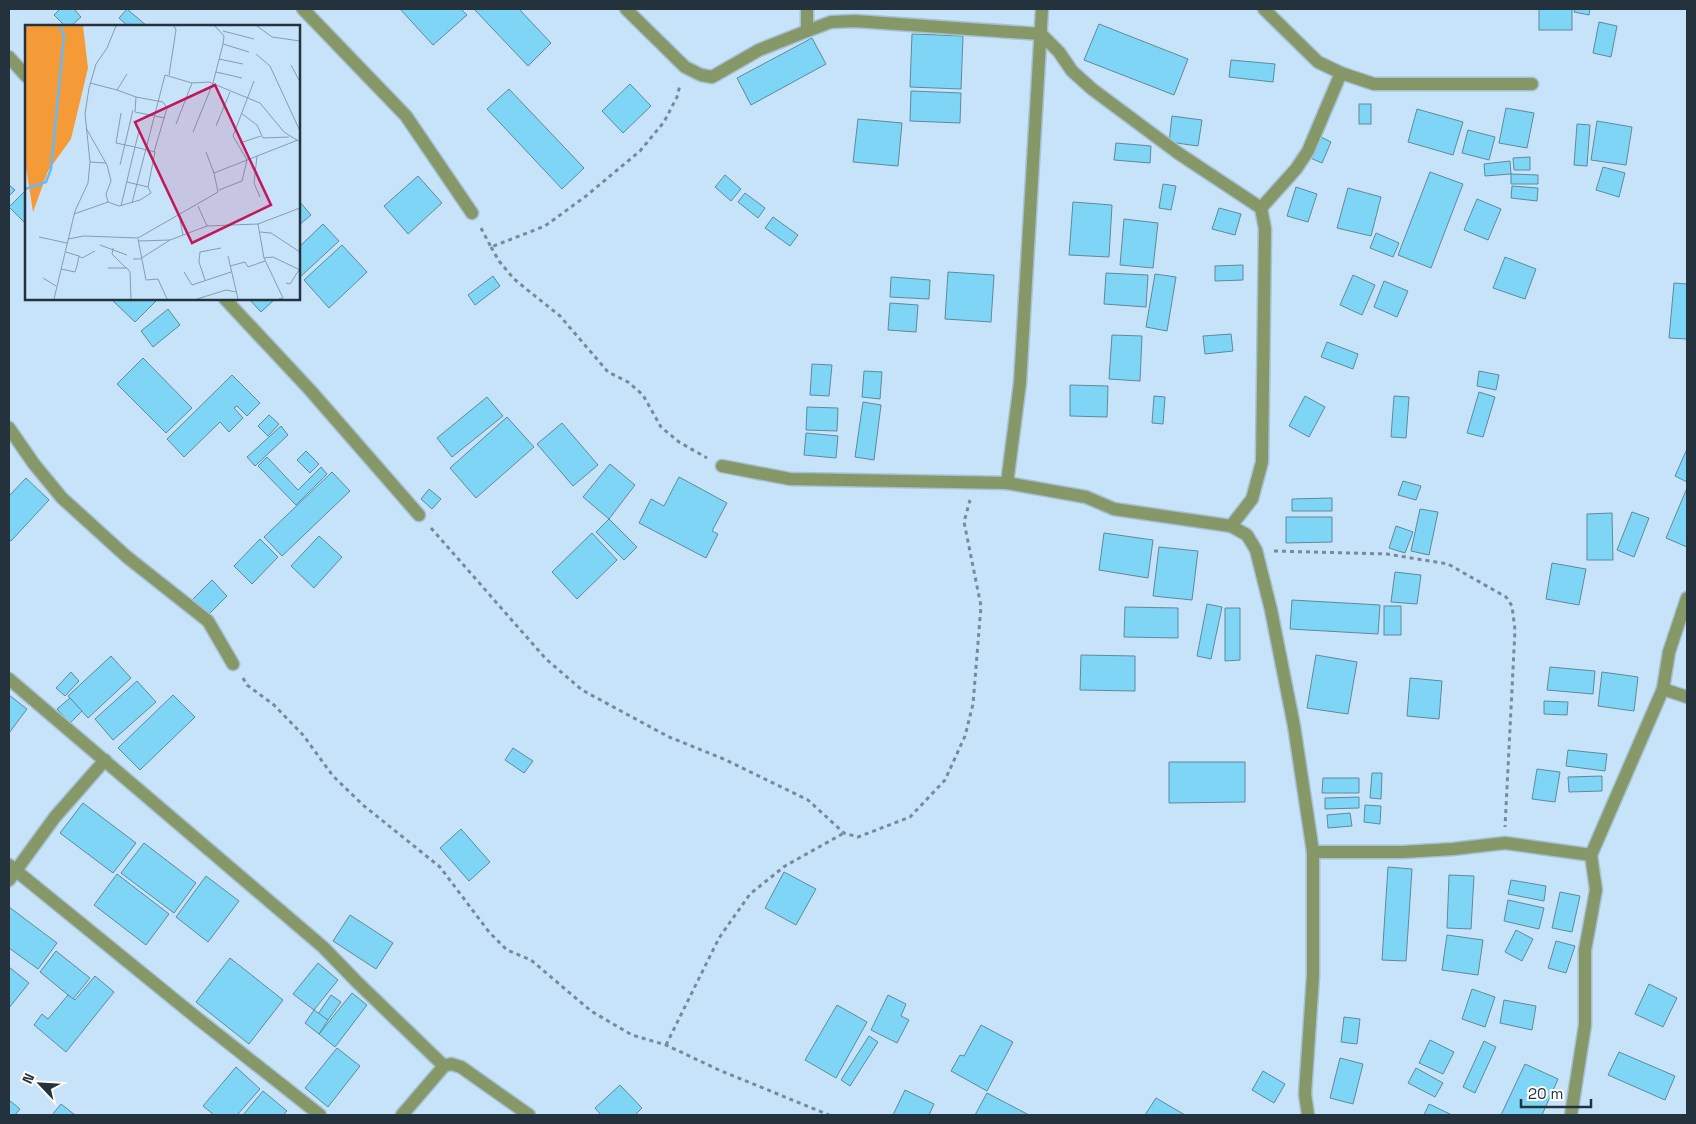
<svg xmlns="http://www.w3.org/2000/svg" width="1696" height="1124" font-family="'Space Grotesk',sans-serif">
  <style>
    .building { fill: #7fd5f5; stroke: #5e8a9b }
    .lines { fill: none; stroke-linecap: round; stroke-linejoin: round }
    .minor-casing { stroke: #a6c0d4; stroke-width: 15 }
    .path { stroke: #758a9b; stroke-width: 3; stroke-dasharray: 4 4; stroke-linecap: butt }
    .minor { stroke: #879868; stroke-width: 12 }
    .inset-river { fill: none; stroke: #65b9fb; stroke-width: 2.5 }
    .inset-road { fill: none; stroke: #869cae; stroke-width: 1 }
    .view { fill: #c2185b; fill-opacity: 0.15; stroke: #c2185b; stroke-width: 2.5 }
    .inset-edge { fill: none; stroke: #24323d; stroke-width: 2.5 }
  </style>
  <rect width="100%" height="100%" fill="#c7e3fa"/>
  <!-- building -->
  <g class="building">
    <path d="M60,9h14l7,8 -10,9h-6l-11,-11z"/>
    <path d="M127,9l20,17h-19l-9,-8z"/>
    <path d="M400,9h61l6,6 -34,30z"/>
    <path d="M474,9h45l32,34 -23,23z"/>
    <rect x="1539" y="9" width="33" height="21"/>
    <path d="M1575,9h15l-1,6 -15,-3z"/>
    <path d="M1599,22l18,4 -6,31 -18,-4z"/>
    <path d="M1099,24l89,35 -14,36 -90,-35z"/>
    <path d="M912,34l51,2 -2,53 -51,-2z"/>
    <path d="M812,38l14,26 -75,41 -14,-27z"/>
    <path d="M1231,60l44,4 -2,18 -44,-5z"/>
    <path d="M630,84l21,22 -28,27 -21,-22z"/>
    <path d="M509,89l75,79 -22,21 -75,-80z"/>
    <path d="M911,91l50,2 -1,30 -50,-2z"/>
    <rect x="1359" y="104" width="12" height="20"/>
    <path d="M1506,108l28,5 -7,35 -28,-5z"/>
    <path d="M1417,109l46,13 -10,33 -45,-13z"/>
    <path d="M1172,116l30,4 -4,26 -29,-4z"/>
    <path d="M858,119l44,4 -4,43 -45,-4z"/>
    <path d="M1597,121l35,6 -6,38 -35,-5z"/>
    <path d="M1577,124l13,1 -3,41 -13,-1z"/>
    <path d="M1468,130l27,7 -6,23 -27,-7z"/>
    <path d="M1317,135l14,7 -9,21 -14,-6z"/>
    <path d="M1116,143l35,3 -1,17 -36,-3z"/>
    <path d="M1530,157v13h-16l-1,-12z"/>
    <path d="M1510,161l1,13 -26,2 -1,-12z"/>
    <path d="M1603,167l22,6 -6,24 -23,-7z"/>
    <path d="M1430,172l33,12 -32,84 -33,-13z"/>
    <path d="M1511,174l27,1v9h-27z"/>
    <path d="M725,175l16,14 -10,12 -16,-14z"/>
    <path d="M418,176l24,27 -34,31 -24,-28z"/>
    <path d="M1163,184l13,2 -5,24 -12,-2z"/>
    <path d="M9,185l6,5 -6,6z"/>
    <path d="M1512,186l26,2 -1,13 -26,-3z"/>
    <path d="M1296,187l21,7 -9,28 -21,-6z"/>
    <path d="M1348,188l33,9 -10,39 -34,-8z"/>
    <path d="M25,191l1,1v27l-2,3 -15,-15z"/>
    <path d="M745,193l20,15 -7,10 -20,-16z"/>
    <path d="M1477,199l24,10 -13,31 -24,-10z"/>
    <path d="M299,201l12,14 -12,10z"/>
    <path d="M1073,202l39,3 -3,52 -40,-2z"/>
    <path d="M1219,208l22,6 -6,21 -23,-6z"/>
    <path d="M773,217l25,18 -8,11 -25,-18z"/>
    <path d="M1124,219l34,4 -5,45 -33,-3z"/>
    <path d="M323,224l16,17 -40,37v-31z"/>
    <path d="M1376,233l23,10 -6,14 -23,-9z"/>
    <path d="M342,245l25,27 -38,36 -25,-28z"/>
    <path d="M1505,257l31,12 -11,30 -32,-11z"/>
    <path d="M1243,265v15l-28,1v-15z"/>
    <path d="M948,272l46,3 -3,47 -46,-3z"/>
    <path d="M1106,273l42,2 -2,32 -42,-3z"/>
    <path d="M1155,274l21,3 -9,54 -21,-4z"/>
    <path d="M1353,275l22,10 -13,30 -22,-10z"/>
    <path d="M493,276l7,10 -25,19 -7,-10z"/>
    <path d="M891,277l39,3 -1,19 -39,-2z"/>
    <path d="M1384,281l24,10 -11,26 -23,-10z"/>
    <path d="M1674,283l13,1v55l-18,-1z"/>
    <path d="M111,299h47l-23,23z"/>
    <path d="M249,299h26l-14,13z"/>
    <path d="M890,303l28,2 -2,27 -28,-2z"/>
    <path d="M168,309l12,16 -27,22 -12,-16z"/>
    <path d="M1231,334l2,17 -28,3 -2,-18z"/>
    <path d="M1112,335l30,1 -2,45 -31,-2z"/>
    <path d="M1327,342l31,12 -5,15 -32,-12z"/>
    <path d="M143,358l49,50 -26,25 -49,-49z"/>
    <path d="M812,364l20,1 -3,31 -19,-1z"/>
    <path d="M864,371l18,1 -2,27 -18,-2z"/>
    <path d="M1479,371l20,4 -3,15 -19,-4z"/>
    <path d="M232,375l28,28 -13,13 -10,-10 -3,2 9,10 -14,14 -9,-10 -36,35 -17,-18z"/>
    <path d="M1070,385l38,1 -1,31 -37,-1z"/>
    <path d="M1479,392l16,5 -12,40 -16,-4z"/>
    <path d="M1154,396l11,1 -2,27 -11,-1z"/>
    <path d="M1305,396l20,11 -16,30 -20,-11z"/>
    <path d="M1394,396l15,1 -3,41 -15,-1z"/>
    <path d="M487,397l16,19 -51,41 -15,-19z"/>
    <path d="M863,402l18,3 -7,55 -19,-3z"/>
    <path d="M807,407l31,1 -1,23 -31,-1z"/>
    <path d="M269,415l10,9 -11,12 -10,-10z"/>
    <path d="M507,417l27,30 -58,51 -26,-30z"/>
    <path d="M562,423l36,42 -25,21 -36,-42z"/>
    <path d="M281,426l7,9 -33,31 -8,-9z"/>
    <path d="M806,433l32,3 -2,22 -32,-3z"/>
    <path d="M1687,449v33l-12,-6z"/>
    <path d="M306,451l13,13 -9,9 -13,-13z"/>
    <path d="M267,457l31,33 23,-23 6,7 -31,31 -38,-39z"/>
    <path d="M610,464l25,21 -26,34 -26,-22z"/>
    <path d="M332,472l18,19 -68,65 -18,-19z"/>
    <path d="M679,477l48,26 -15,28 6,3 -12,24 -67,-35 12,-24 13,7z"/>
    <path d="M26,478l23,22 -38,41 -2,-1v-44z"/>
    <path d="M1403,481l18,5 -5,14 -18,-5z"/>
    <path d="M1687,488v59l-21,-9z"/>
    <path d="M429,489l12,10 -9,10 -11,-10z"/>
    <path d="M1332,498v13h-40v-12z"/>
    <path d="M1420,509l18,3 -9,43 -18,-4z"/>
    <path d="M1632,512l17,6 -15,39 -17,-7z"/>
    <path d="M1612,513l1,47h-26v-46z"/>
    <path d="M1286,517h46v25l-46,1z"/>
    <path d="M609,519l28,28 -13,13 -28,-28z"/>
    <path d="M1396,526l17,6 -8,21 -16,-5z"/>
    <path d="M592,533l25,27 -40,39 -25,-27z"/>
    <path d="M1104,533l49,7 -5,38 -49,-8z"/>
    <path d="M319,536l23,21 -28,31 -23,-22z"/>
    <path d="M260,539l18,18 -26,27 -18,-18z"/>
    <path d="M1159,547l39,4 -6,49 -39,-4z"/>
    <path d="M1552,563l34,6 -7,36 -33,-6z"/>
    <path d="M1395,572l26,3 -4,29 -26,-2z"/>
    <path d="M212,580l15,16 -21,21 -16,-15z"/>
    <path d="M1292,600l88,5 -2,29 -88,-5z"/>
    <path d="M1207,604l15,3 -11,52 -14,-3z"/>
    <rect x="1384" y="606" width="17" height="29"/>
    <path d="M1125,607l53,1v30l-54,-1z"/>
    <path d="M1225,608h15v52l-15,1z"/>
    <path d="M1081,655l54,1v35l-55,-1z"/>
    <path d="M1316,655l41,7 -9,52 -41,-6z"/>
    <path d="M111,656l20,22 -43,40 -20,-22z"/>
    <path d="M1550,667l45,4 -2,23 -46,-4z"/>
    <path d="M71,672l8,9 -14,15 -9,-8z"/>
    <path d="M1602,672l36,5 -4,34 -36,-5z"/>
    <path d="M1410,678l32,3 -3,38 -32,-3z"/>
    <path d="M137,681l19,21 -43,38 -18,-21z"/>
    <path d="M9,695l18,14 -18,24z"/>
    <path d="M173,695l22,22 -55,53 -22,-22z"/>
    <path d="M70,698l12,13 -12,12 -13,-14z"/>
    <path d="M1544,701l24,1 -1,13 -23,-1z"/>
    <path d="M513,748l20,13 -9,12 -19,-13z"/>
    <path d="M1568,750l39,4 -2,17 -39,-5z"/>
    <path d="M1169,762h76v40l-76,1z"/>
    <path d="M1537,769l23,3 -5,30 -23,-3z"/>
    <path d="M1372,773h10l-1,26 -11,-1z"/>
    <path d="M1602,776v15l-33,1 -1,-15z"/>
    <path d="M1323,778h36v15h-37z"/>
    <path d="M1359,797v11l-34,1v-11z"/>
    <path d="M83,803l53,40 -23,30 -53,-40z"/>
    <path d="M1365,805l16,1 -1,18 -16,-2z"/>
    <path d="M1350,813l2,13 -24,2 -1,-13z"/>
    <path d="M461,829l29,33 -21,19 -29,-33z"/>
    <path d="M144,843l52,40 -22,30 -53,-40z"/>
    <path d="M1388,867l24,2 -6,92 -24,-1z"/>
    <path d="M784,872l32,17 -20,36 -31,-17z"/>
    <path d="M117,874l52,40 -23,31 -52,-40z"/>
    <path d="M1449,875l25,1 -3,53 -24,-1z"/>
    <path d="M206,876l33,25 -31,41 -32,-25z"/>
    <path d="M1511,880l35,6 -2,15 -36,-7z"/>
    <path d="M1560,892l20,4 -8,36 -20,-4z"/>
    <path d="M1508,900l36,8 -5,21 -35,-8z"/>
    <path d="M9,907l48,36 -19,26 -29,-21z"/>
    <path d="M350,915l43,28 -17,26 -43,-28z"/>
    <path d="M1516,930l17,9 -11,22 -17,-9z"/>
    <path d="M1447,935l36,5 -5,35 -36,-5z"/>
    <path d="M1556,941l19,5 -9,27 -18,-5z"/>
    <path d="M56,951l34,27 -17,21 -33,-27z"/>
    <path d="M230,958l53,42 -34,44 -53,-42z"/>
    <path d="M318,963l20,17 -24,30 -21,-16z"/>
    <path d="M9,967l20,16 -20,25z"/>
    <path d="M95,976l19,16 -48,60 -32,-27 8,-11 6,5 20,-24 7,5z"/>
    <path d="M1649,984l28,14 -14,29 -28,-13z"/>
    <path d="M1472,989l23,8 -10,30 -23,-8z"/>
    <path d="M352,993l15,12 -32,42 -16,-13z"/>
    <path d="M331,995l10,7 -13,18 -10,-6z"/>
    <path d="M888,995l18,9 -5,12 8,4 -12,23 -26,-13z"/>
    <path d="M1504,1000l32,6 -4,24 -32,-7z"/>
    <path d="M837,1005l30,17 -31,56 -31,-18z"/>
    <path d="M314,1010l14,10 -9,14 -14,-11z"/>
    <path d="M1344,1017l16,2 -3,25 -16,-2z"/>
    <path d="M981,1025l32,17 -26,49 -36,-20 9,-16 4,1z"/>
    <path d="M869,1036l9,6 -28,44 -9,-6z"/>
    <path d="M1430,1040l24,12 -11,22 -24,-11z"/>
    <path d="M1484,1041l12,6 -21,46 -12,-6z"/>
    <path d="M337,1048l23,18 -32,41 -23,-19z"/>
    <path d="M1619,1052l56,24 -10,24 -57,-25z"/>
    <path d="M1340,1058l23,6 -10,40 -23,-6z"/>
    <path d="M1525,1064l33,15 -16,36h-41z"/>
    <path d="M236,1067l24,22 -23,26h-23l-11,-9z"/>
    <path d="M1416,1068l27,15 -8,14 -27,-14z"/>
    <path d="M1263,1071l22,13 -11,19 -22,-13z"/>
    <path d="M620,1085l22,23 -7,7h-34l-6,-7z"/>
    <path d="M905,1090l29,14 -5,11h-36z"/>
    <path d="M263,1091l24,20 -4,4h-40z"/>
    <path d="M987,1093l42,22h-54z"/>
    <path d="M1156,1098l29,17h-40z"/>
    <path d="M9,1100l11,9 -5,6h-6z"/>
    <path d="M61,1104l14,11h-23z"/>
    <path d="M1429,1104l23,11h-28z"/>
  </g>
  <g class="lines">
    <defs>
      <g id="minor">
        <path d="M303,9l103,107 66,97"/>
        <path d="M626,9l59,58 16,8 11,2 47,-27 48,-19 24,-9 24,-1 186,13 18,18 13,19 20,18 86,64 83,55 4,21 -3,233 -10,37 -21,27"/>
        <path d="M1042,9l-22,374 -13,100 79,14 28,12 117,17 16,9 9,15 15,60 23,116 19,126v124l-8,118 3,21"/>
        <path d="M1264,9l54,53 23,11 33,11h158"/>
        <path d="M807,31v-22"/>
        <path d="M9,57l17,19"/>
        <path d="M1261,208l35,-39 12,-18 33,-78"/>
        <path d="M225,299l85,91 109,125"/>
        <path d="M9,428l25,36 28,34 65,59 81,64 25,43"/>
        <path d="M722,466l68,13 217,4"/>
        <path d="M9,679l314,268 34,35 87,84"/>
        <path d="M1663,689l24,8"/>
        <path d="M1313,852h90l50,-3 52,-6 86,12"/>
        <path d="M9,865l188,153 123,97"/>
        <path d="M9,880l46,-63 50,-57"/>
        <path d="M402,1115l42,-49 7,-2 10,3 68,48"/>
        <path d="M1571,1115l14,-90v-75l11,-60 -5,-35 72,-166 6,-37 18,-54"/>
      </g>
    </defs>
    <!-- minor casing -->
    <use href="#minor" class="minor-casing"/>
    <!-- path -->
    <g class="path">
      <path d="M481,228l10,19 54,-21 41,-30 54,-45 24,-29 13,-25 3,-12"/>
      <path d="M491,247l8,14 15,18 46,37 48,56 20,10 15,13 18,32 18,15 28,16"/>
      <path d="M431,528l115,131 36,31 87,47 57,23 82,40 36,33 14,4 52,-20 35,-37 20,-44 8,-32 8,-98 -17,-84 6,-22"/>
      <path d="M1274,551l113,3 61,10 58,33 6,9 3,24 -10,197"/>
      <path d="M243,678l4,7 27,20 29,30 30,41 30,29 77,62 49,65 18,18 24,10 60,51 41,24 34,10 53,25 110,45"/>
      <path d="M666,1045l53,-107 31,-44 35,-28 59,-33"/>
    </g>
    <!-- minor -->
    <use href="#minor" class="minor"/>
  </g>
  <!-- overview -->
  <g transform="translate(25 25)">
    <rect width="275" height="275" fill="#c7e3fa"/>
    <path d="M0,1h58l5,42 -17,71 -23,32 -15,41 -8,-51z" fill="#f49b37"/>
    <path class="inset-river" d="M0,164l21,-7 5,-13 13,-134 -5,-9"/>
    <path class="inset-road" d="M232,1l15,11 28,4M198,6l31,8M198,19l26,8M231,29l14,12 30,65M194,34l24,5M266,40l9,17M191,47l26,6M144,50l7,-45 -2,-4M65,58l27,7 10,-16M92,65l19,7 -1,15 30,6M111,72l27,5 4,6 -13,44M96,88l-5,30 19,4 4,-16M216,88l16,12 6,13 26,-1M151,99l16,-41M191,101l14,-34M61,103l21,37 4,16 -5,13 2,8 11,4 21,-6 11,-7 -3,-6 -21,-5M168,107l20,-49 10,-39 1,-8 -9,-10M215,118l21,-7M181,127l8,21M232,131l-3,27 6,14M65,137l16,1M95,140l13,-55M194,165l23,-9 5,-21 -14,-24 21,-55M107,178l33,-128 27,8 17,-1 51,21 24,29 16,10M96,181l14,-59 20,5 -7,35M173,181l9,20M49,189l34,-12M154,190l4,20M233,199l42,-16M235,207l11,1 29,19M14,212l28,6M43,214l16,-3 54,2 80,-46 -4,-19 84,-33M113,214l8,41 12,-1 9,20M113,216l32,-1 37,-14 51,-2 6,34 19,40 -4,1M75,220l27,10M88,223l-1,6 14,14M54,231l3,2 13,-7M203,231l10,43M239,233l9,-1 27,13M108,234h7l30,-19M205,241l15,-4 3,5 17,-6M83,243h19l3,4 1,27M36,244l14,3 2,-6 2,-10 -13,-4M159,247l8,13 39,-13M18,253l13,8M180,255l-6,-18 1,-10 21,-4M261,258l4,1 9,-14M29,274l21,-88 13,-28 2,-21 -5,-48 4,-26 7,-24 11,-16 9,-22M172,274l29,-9 10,2"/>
    <path class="view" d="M190,60l56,120 -79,38 -57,-121z"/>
    <rect width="275" height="275" class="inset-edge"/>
  </g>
  <!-- border -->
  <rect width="1696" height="1124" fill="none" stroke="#24323d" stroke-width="20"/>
  <!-- north arrow -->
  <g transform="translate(40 1084) rotate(295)" stroke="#ffffff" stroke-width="4" paint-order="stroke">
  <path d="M0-4L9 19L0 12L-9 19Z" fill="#24323d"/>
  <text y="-8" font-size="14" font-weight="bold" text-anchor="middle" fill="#24323d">N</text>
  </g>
  <!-- scale -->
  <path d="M1521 1099v8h70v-8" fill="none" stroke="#24323d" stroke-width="2.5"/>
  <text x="1528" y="1099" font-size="15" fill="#24323d" stroke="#ffffff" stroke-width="4" paint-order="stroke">20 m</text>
</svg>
